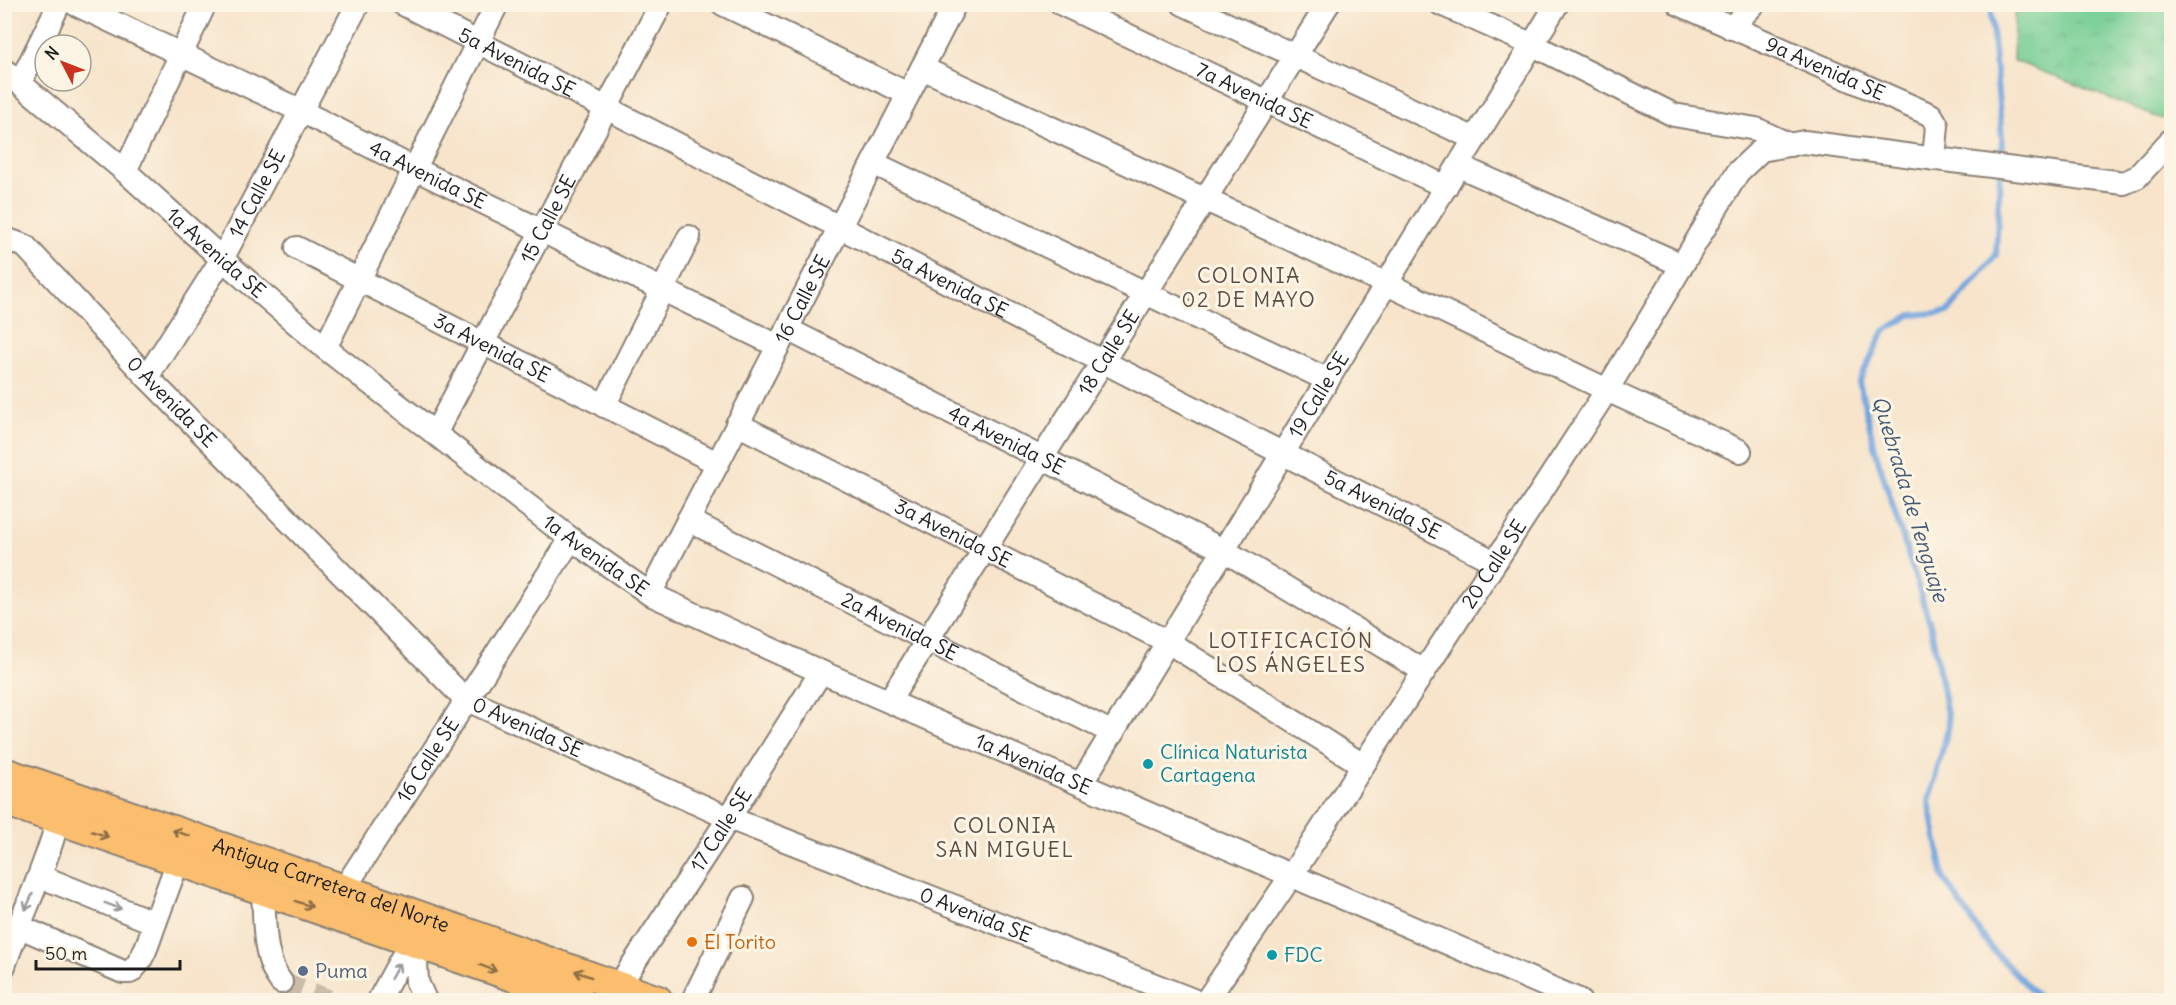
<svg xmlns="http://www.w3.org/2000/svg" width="2176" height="1005" font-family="Delius,sans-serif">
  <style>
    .park { fill: url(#park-tufts); stroke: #487558; stroke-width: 1.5 }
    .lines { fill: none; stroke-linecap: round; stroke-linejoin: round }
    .stream { stroke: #72a4de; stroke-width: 6 }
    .minor-tunnel { stroke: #cbbca8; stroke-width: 22; stroke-dasharray: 22 11; stroke-linecap: butt }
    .minor-casing { stroke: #8a8074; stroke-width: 26 }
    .major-casing { stroke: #8a8074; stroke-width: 32 }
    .minor { stroke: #fff; stroke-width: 22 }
    .major { stroke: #fbbe6e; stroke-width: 28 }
    .oneway { stroke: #8c6d45 }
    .oneway2 { stroke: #999 }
    .culture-dot { fill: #0f9aa8; stroke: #fcf5e5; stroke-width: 2 }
    .food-dot { fill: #e8710a; stroke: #fcf5e5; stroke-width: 2 }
    .service-dot { fill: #5c6f8a; stroke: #fcf5e5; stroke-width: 2 }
    .labels { text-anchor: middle; stroke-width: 6; stroke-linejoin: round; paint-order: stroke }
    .street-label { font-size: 20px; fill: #1c1c1c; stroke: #fcf5e5 }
    .culture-label { font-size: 20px; fill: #0d838f; stroke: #fcf5e5; text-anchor: start }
    .food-label { font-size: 20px; fill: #c56008; stroke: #fcf5e5; text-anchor: start }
    .service-label { font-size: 20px; fill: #4e5e75; stroke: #fcf5e5; text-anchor: start }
    .neighbourhood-label { font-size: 21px; letter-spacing: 1.5px; fill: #5f4c44; stroke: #fcf5e5 }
    .water-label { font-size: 21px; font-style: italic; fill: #435973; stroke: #fcf5e5 }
  </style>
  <defs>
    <pattern id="park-tufts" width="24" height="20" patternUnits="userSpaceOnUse" patternTransform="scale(1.5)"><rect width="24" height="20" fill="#75ce94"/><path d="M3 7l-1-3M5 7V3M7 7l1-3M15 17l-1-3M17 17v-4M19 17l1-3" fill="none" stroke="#65b07f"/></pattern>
  </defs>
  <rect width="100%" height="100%" fill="#fcf5e5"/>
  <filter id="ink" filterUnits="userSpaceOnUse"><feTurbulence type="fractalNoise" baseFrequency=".0167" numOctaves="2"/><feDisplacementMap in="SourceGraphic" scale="12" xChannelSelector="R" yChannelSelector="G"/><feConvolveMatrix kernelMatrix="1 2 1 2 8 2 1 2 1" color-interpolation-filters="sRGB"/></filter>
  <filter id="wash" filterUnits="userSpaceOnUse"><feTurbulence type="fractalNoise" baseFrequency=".008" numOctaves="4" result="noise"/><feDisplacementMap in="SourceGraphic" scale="24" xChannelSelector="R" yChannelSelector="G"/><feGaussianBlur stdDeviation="1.35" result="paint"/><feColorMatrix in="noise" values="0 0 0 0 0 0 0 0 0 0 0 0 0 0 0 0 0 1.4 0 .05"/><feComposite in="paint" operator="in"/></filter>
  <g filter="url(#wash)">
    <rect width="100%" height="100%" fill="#f7e4cb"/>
    <!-- park -->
    <path class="park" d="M2015,5h156v105l-10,9 -148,-59z"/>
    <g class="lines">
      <!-- stream -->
      <path class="stream" d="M1990,4l12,134 -6,117 -48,57 -37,3 -27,16 -25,51 17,71 55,174 18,98 -20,76 15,78 45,67 52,54"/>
    </g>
  </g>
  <g filter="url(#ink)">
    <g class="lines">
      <!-- minor-tunnel -->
      <path class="minor-tunnel" d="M281,982l47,18"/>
      <defs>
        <g id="minor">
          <path id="s1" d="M75,4l226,107 114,58 363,177"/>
          <path id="s2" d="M403,4l1092,558"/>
          <path d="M723,4l185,90"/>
          <path id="s3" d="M1062,4l384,183"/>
          <path d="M1183,4l292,135"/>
          <path d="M1441,4l92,41 141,70 82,14 34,16"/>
          <path id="s4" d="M1679,4l252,111 6,10 -3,34"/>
          <path d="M1731,28l23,-24"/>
          <path d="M922,68l465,216 220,106 133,61"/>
          <path id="s5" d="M4,70l121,101 97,88 103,89 246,191 79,55 171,78 758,328"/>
          <path d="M20,83l39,-79"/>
          <path d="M873,163l455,217"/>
          <path d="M1459,166l223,99"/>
          <path d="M125,171l80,-167"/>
          <path id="s6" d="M4,242l7,-1 14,5 122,131 318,322 264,119 464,182"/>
          <path id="s7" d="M297,248l420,215"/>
          <path id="s8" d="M787,329l438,222 199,120"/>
          <path d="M325,348l172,-344"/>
          <path id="s9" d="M147,377l75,-118 136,-255"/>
          <path d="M604,406l85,-169"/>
          <path id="s10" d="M737,424l431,218 195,123"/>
          <path id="s11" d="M435,434l226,-430"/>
          <path id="s12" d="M688,520l425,213"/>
          <path id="s13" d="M650,594l305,-590"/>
          <path id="s14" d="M889,701l439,-697"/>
          <path id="s15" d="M1081,784l476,-780"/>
          <path d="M39,877l13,4 103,42 23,-62"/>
          <path id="s16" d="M344,889l227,-350"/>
          <path d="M263,890c2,30 -1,68 18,92"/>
          <path d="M18,926l105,46h7c14,-11 19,-33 25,-49"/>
          <path d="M415,942l2,40 8,18"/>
          <path d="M4,966c17,-50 41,-96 54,-146"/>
          <path id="s17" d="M618,987l111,-169 92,-146"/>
          <path d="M379,1000l32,-59"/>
          <path d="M693,1000l50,-102"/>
          <path id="s18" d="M1207,1000l84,-124 316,-486 131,-218 23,-22 43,-8 320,41 13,-6 35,-38"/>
        </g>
        <g id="major">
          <path id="s19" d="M4,772l340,117 314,111"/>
          <path d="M4,801l576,199"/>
        </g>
      </defs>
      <!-- minor casing -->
      <use href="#minor" class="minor-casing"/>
      <!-- major casing -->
      <use href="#major" class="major-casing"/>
      <!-- minor -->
      <use href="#minor" class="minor"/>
      <!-- major -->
      <use href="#major" class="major"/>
    </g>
    <!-- one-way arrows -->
    <defs><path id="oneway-shaft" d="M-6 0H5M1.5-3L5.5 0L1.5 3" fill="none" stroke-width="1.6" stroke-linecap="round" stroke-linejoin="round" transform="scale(1.5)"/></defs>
    <g class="oneway">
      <use href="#oneway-shaft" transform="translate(181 833) rotate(-161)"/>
      <use href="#oneway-shaft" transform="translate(100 834) rotate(19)"/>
      <use href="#oneway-shaft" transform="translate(304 904) rotate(19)"/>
      <use href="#oneway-shaft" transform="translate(488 968) rotate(20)"/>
      <use href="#oneway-shaft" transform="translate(583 974) rotate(-160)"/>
    </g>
    <g class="oneway2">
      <use href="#oneway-shaft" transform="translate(29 902) rotate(114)"/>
      <use href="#oneway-shaft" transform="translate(113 906) rotate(21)"/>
      <use href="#oneway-shaft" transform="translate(395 971) rotate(-61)"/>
    </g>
  </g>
  <!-- markers -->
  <g class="culture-dot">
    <circle cx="1148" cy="764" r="6"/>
    <circle cx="1272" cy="955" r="6"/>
  </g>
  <circle class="food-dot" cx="692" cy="942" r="6"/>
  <circle class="service-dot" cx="303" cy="971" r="6"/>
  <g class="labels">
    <!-- street labels -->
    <g class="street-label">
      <text dy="7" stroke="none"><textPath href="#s2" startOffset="128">5a Avenida SE</textPath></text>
      <text dy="7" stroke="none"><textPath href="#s4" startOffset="160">9a Avenida SE</textPath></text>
      <text dy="7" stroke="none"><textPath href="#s3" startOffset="213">7a Avenida SE</textPath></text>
      <text dy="7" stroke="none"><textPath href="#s1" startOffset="392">4a Avenida SE</textPath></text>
      <text dy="7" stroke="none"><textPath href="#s9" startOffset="214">14 Calle SE</textPath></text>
      <text dy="7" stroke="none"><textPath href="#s11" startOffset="243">15 Calle SE</textPath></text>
      <text dy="7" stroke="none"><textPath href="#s5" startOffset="280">1a Avenida SE</textPath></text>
      <text dy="7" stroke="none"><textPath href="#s2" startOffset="614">5a Avenida SE</textPath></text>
      <text dy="7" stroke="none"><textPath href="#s13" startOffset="332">16 Calle SE</textPath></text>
      <text dy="7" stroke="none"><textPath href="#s7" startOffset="219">3a Avenida SE</textPath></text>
      <text dy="7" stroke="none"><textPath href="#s14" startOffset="412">18 Calle SE</textPath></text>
      <text dy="7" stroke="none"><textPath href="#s15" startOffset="456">19 Calle SE</textPath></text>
      <text dy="7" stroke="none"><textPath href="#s6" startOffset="236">0 Avenida SE</textPath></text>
      <text dy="7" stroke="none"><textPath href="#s8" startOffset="246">4a Avenida SE</textPath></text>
      <text dy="7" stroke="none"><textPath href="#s2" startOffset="1100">5a Avenida SE</textPath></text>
      <text dy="7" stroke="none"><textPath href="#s10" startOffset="242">3a Avenida SE</textPath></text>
      <text dy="7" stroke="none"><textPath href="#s5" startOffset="766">1a Avenida SE</textPath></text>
      <text dy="7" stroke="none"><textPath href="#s18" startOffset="522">20 Calle SE</textPath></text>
      <text dy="7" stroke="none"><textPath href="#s12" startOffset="237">2a Avenida SE</textPath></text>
      <text dy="7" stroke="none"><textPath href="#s6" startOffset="722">0 Avenida SE</textPath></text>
      <text dy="7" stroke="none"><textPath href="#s16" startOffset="154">16 Calle SE</textPath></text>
      <text dy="7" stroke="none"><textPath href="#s5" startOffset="1252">1a Avenida SE</textPath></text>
      <text dy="7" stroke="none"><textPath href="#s17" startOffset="188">17 Calle SE</textPath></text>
      <text dy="7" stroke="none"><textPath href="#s19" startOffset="346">Antigua Carretera del Norte</textPath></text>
      <text dy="7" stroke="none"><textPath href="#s6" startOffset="1208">0 Avenida SE</textPath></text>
    </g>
    <!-- culture labels -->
    <g class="culture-label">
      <text x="1160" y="759">Clínica Naturista<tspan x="1160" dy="23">Cartagena</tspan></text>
      <text x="1284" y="962">FDC</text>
    </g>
    <!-- food labels -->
    <g class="food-label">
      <text x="704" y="949">El Torito</text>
    </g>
    <!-- service labels -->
    <g class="service-label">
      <text x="315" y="978">Puma</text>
    </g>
    <!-- neighbourhood labels -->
    <g class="neighbourhood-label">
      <text x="1249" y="283">COLONIA<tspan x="1249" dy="24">02 DE MAYO</tspan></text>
      <text x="1291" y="648">LOTIFICACIÓN<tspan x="1291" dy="24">LOS ÁNGELES</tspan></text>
      <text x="1005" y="833">COLONIA<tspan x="1005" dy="24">SAN MIGUEL</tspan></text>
    </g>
    <!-- water labels -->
    <g class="water-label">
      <text transform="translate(1910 499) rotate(73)" y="7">Quebrada de Tenguaje</text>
    </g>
  </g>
  <!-- margin -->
  <rect width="2176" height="1005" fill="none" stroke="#fcf5e5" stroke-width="24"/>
  <!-- north arrow -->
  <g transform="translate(63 63) rotate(312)"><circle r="28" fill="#fcf5e5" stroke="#a29e95" stroke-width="1.5"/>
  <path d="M0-4.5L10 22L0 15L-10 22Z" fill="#c8321e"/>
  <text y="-9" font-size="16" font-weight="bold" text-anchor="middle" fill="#1c1c1c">N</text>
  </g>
  <!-- scale -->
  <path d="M36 960v9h144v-9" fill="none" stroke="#1c1c1c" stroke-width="3"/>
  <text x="45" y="960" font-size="18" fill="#1c1c1c" stroke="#fcf5e5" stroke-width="4.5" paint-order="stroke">50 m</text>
</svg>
